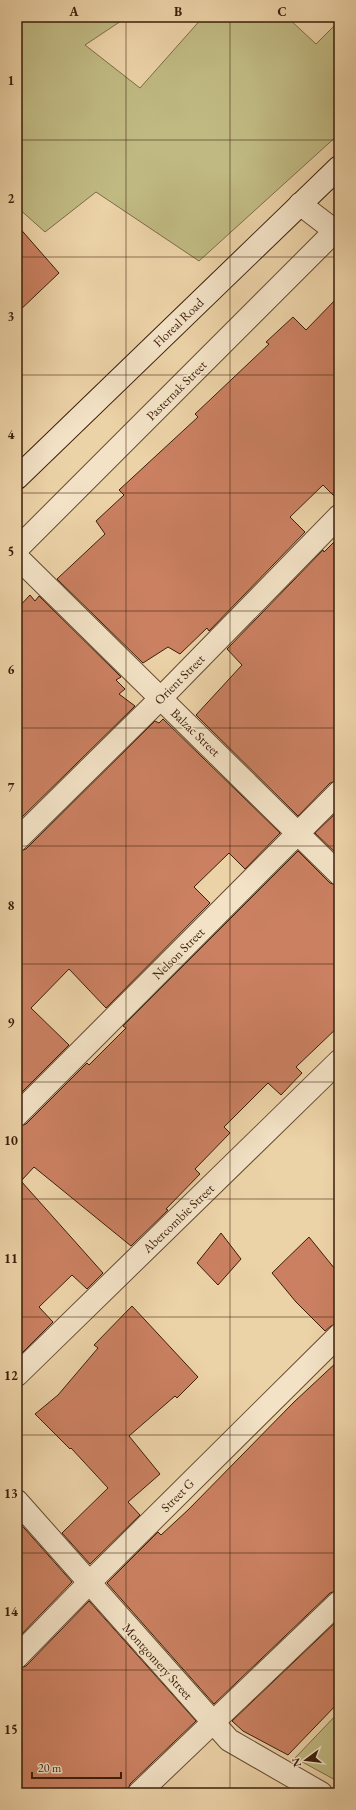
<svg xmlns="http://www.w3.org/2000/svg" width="356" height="1810" font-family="'EB Garamond',serif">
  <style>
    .green { fill: #c0b982; stroke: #7d6c46 }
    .building { fill: #ca8061; stroke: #3a1e0a }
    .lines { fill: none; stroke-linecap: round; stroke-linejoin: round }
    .minor-casing { stroke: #664b31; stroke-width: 24 }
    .secondary-casing { stroke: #3a1e0a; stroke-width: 24 }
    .minor { stroke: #f3e2c6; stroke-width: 22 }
    .secondary { stroke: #f3e2c6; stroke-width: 22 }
    .grid { fill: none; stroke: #3a1e0a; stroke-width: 1; stroke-opacity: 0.55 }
    .labels { text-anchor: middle; stroke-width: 3.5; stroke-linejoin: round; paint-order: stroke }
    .street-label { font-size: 13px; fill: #3a1e0a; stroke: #f3e2c6 }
    .neatline { fill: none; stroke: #3a1e0a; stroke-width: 1.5 }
    .grid-label { font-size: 13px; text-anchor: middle; font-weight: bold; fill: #3a1e0a }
  </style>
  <rect width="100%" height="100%" fill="#ecd2a7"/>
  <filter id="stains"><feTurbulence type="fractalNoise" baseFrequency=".005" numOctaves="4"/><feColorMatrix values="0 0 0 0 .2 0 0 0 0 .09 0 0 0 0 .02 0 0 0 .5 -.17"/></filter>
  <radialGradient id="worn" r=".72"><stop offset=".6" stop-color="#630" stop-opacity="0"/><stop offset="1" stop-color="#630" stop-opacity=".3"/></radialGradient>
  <!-- green -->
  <g class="green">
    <path d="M17,17h110l-42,28 55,43 63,-71h84l29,27 23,-23v113l-140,127 -103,-69 -51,40 -28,-25z"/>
    <path d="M339,1712v70l-44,-24z"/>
  </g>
  <!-- building -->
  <g class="building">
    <path d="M17,225l42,48 -42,40z"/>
    <path d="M339,296v205l-16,-16 -33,32 15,15 -96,99 -2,-3 -27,26 -12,-7 -25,16 -86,-84 48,-45 -9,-13 28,-26 -5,-5 79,-73 -3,-3 74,-70 -3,-2 27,-25 13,13z"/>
    <path d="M339,537v243l-9,3 -32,33 -102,-101 46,-50 -15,-16 96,-99 1,2z"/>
    <path d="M30,595l5,6 4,-5 82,81 -5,3 9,9 -6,5 16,12 -118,116v-213z"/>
    <path d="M163,719l117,114 -35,36 -16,-16 -35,34 16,16 -104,105 -37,-39 -38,39 38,37 -52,52v-245l9,-3 129,-128 4,2z"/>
    <path d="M339,810v46l-24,-23z"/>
    <path d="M298,851l32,32 9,3v140l-43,41 6,6 -21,22 -13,-12 -44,44 6,6 -35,36 5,5 -34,35 2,1 -37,36 -97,-79 -13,14 82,92 -16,16 -15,-14 -33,32 14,15 -36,36v-231l9,-3 61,-61 2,2 37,-37 -3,-2z"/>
    <path d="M221,1233l20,26 -23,26 -21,-22z"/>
    <path d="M309,1237l30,37v49l-8,3 -6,5 -29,-29 -24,-29z"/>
    <path d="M132,1306l66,71 -21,21 -2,-2 -46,40 31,38 -32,28 12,13 -50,49 -28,-31 46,-45 -37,-40 -1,1 -35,-35 23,-19 40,-47 -4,-3z"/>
    <path d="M339,1360v230l-9,3 -116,111 -107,-121 51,-51 3,3 28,-26 105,-107z"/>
    <path d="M17,1520l55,62 -55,57z"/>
    <path d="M89,1601l107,120 -66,63 -3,9h-110v-124l9,-3z"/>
    <path d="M339,1619v83l-51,53 -45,-24 -11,-10z"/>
  </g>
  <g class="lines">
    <defs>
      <g id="minor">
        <path d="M300,204l39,30"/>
        <path d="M17,549l318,-318"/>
        <path d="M17,557l322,317"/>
        <path d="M17,840l144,-142 178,-182"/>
        <path d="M17,1115l322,-323"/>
        <path d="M17,1375l322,-314"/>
        <path d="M17,1501l212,239 92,53"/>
        <path d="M17,1657l72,-74 250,-248"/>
        <path d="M139,1793l200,-191"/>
      </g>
      <path id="secondary" d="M17,478l322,-311"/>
    </defs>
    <!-- minor casing -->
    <use href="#minor" class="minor-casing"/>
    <!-- secondary casing -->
    <use href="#secondary" class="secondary-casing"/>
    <!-- minor -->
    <use href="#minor" class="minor"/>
    <!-- secondary -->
    <use href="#secondary" class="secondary"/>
  </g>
  <!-- grid -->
  <path class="grid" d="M126,17v1776M230,17v1776M17,140h322M17,257h322M17,375h322M17,493h322M17,611h322M17,728h322M17,846h322M17,964h322M17,1082h322M17,1199h322M17,1317h322M17,1435h322M17,1553h322M17,1670h322"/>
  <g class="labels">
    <!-- street labels -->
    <g class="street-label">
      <text transform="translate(178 322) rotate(-44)" y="5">Floreal Road</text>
      <text transform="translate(176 390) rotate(-45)" y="5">Pasternak Street</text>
      <text transform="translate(179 679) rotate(-45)" y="5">Orient Street</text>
      <text transform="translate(196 732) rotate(44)" y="5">Balzac Street</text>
      <text transform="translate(178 953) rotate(-45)" y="5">Nelson Street</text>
      <text transform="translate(178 1218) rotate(-44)" y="5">Abercombie Street</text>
      <text transform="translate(177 1495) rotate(-45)" y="5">Street G</text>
      <text transform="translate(158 1661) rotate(48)" y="5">Montgomery Street</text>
    </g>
  </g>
  <!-- margin -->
  <rect width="356" height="1810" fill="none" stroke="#ecd2a7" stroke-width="44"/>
  <!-- north arrow -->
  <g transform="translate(306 1760) rotate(255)" stroke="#f3e2c6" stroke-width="3" paint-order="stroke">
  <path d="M0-3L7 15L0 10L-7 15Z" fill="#3a1e0a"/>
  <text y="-6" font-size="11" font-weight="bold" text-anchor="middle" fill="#3a1e0a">N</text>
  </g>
  <!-- scale -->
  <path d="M32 1772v6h89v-6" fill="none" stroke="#3a1e0a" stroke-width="2"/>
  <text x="38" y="1772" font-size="12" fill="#3a1e0a" stroke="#f3e2c6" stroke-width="3" paint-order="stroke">20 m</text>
  <rect x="22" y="22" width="312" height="1766" class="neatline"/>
  <g class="grid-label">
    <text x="74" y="16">A</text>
    <text x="178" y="16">B</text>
    <text x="282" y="16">C</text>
    <text x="11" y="85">1</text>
    <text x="11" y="203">2</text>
    <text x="11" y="321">3</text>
    <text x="11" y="439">4</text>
    <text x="11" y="556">5</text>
    <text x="11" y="674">6</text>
    <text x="11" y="792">7</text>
    <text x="11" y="910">8</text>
    <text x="11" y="1027">9</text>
    <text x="11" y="1145">10</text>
    <text x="11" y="1263">11</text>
    <text x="11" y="1380">12</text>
    <text x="11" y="1498">13</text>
    <text x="11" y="1616">14</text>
    <text x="11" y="1734">15</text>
  </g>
  <rect width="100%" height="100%" filter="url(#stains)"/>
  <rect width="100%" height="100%" fill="url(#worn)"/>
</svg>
